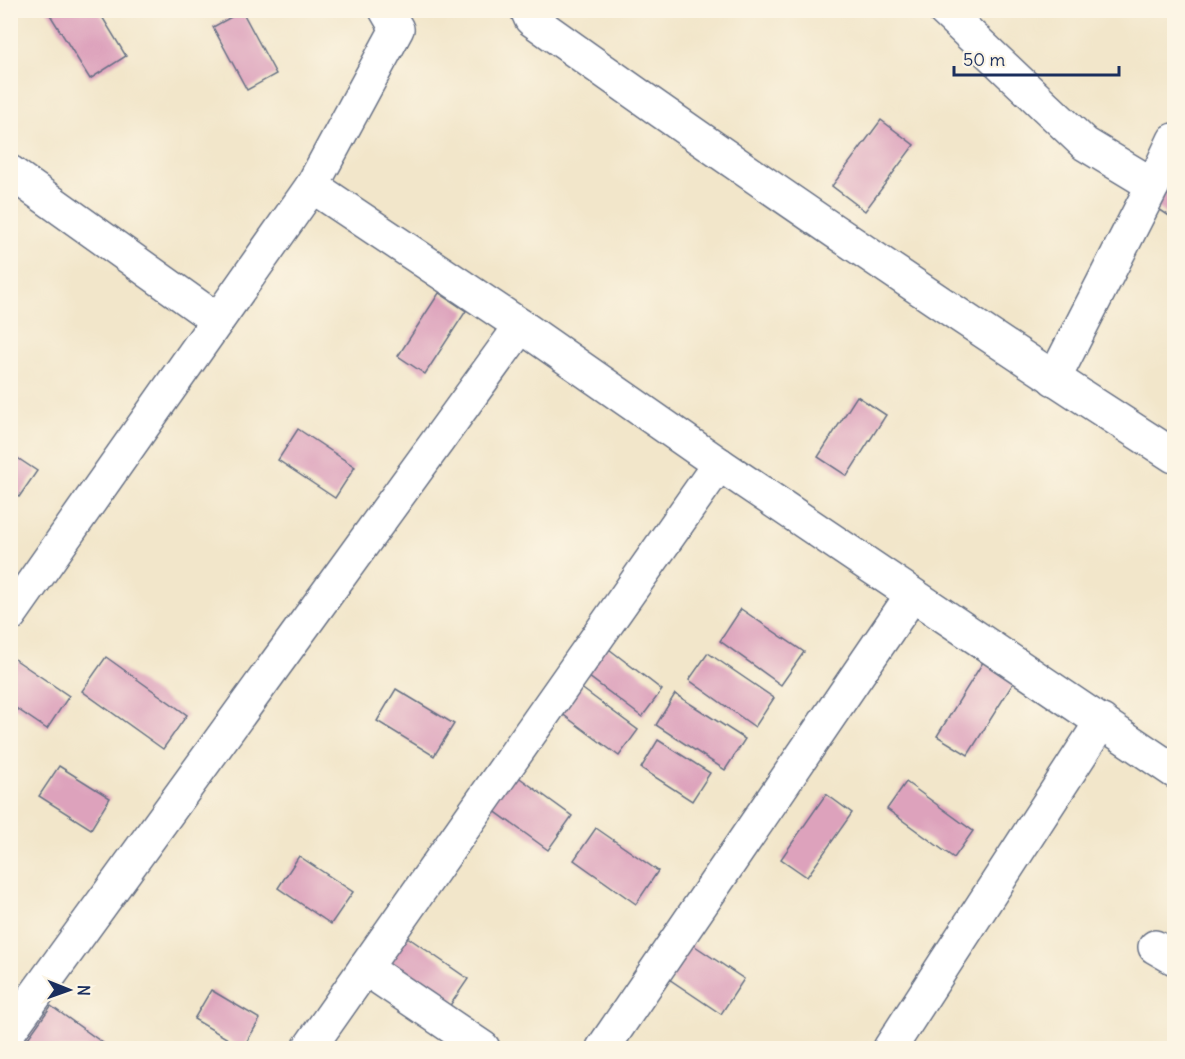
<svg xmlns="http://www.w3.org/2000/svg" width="1185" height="1059" font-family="Delius,sans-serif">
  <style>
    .building { fill: #dda2bc }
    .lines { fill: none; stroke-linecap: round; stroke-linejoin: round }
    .minor-casing { stroke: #666f84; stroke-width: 36 }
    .minor { stroke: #fff; stroke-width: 33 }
  </style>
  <rect width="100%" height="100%" fill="#fcf5e5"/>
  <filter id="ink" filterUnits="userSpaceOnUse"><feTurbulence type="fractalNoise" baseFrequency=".0167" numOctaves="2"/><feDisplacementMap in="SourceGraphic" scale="12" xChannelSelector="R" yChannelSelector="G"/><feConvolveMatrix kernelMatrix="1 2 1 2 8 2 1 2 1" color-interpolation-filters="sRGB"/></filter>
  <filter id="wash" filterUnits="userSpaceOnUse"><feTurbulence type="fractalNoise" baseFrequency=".008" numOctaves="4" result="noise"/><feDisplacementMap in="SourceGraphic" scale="24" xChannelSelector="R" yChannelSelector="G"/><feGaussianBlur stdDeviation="1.35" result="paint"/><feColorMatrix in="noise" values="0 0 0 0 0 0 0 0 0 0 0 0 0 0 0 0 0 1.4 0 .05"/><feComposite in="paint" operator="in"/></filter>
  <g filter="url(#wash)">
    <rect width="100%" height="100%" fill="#f2e6ca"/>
    <g id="blocks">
      <!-- building -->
      <g class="building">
        <path d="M47,10h51l28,46 -36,23z"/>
        <path d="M242,11l34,63 -29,16 -34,-63z"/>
        <path d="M881,120l33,25 -49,66 -33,-25z"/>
        <path d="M1174,163v56l-26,-17z"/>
        <path d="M439,293l27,18 -41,63 -27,-18z"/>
        <path d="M857,396l29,19 -39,61 -29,-19z"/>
        <path d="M298,429l57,38 -20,31 -57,-38z"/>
        <path d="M10,453l27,18 -18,26 -9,-5z"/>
        <path d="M741,609l63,43 -23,33 -61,-44z"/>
        <path d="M605,646l57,44 -20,27 -58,-44z"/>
        <path d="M708,653l66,45 -19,29 -66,-47z"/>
        <path d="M10,656l59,40 -22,33 -37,-25z"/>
        <path d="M106,657l81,58 -24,34 -81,-58z"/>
        <path d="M983,662l31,20 -46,73 -31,-19z"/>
        <path d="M576,684l62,46 -19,26 -62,-46z"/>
        <path d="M396,689l58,35 -20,32 -57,-35z"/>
        <path d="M675,694l70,45 -20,31 -69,-45z"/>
        <path d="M658,740l52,33 -18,28 -51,-33z"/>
        <path d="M59,766l51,32 -19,31 -52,-33z"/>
        <path d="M506,768l66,48 -24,34 -66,-48z"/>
        <path d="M906,782l67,49 -19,27 -67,-49z"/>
        <path d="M826,794l26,19 -45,64 -26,-18z"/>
        <path d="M596,828l62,43 -22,33 -62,-44z"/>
        <path d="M299,856l54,36 -22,32 -53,-36z"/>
        <path d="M403,934l65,45 -19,28 -66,-45z"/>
        <path d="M689,942l55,37 -23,35 -55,-37z"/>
        <path d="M211,990l49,29 -17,29 -49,-29z"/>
        <path d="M51,1006l59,42h-89z"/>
      </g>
    </g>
  </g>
  <g filter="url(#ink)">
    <use href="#blocks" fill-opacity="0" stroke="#666f84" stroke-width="1.5"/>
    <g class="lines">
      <defs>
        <g id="minor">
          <path d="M527,10l4,9c211,151 425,297 643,437"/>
          <path d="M944,10l141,134 68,41 21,-45"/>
          <path d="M10,172l207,148"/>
          <path d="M312,186l209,140 198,138 455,307"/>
          <path d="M1054,379l99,-194"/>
          <path d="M10,615l302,-429 85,-157 -11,-19"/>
          <path d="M1155,947l19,11"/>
          <path d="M365,968l118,80"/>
          <path d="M10,1030l511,-704"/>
          <path d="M309,1048l410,-584"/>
          <path d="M603,1048l309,-453"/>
          <path d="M890,1048l212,-327"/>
        </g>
      </defs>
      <!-- minor casing -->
      <use href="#minor" class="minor-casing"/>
      <!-- minor -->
      <use href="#minor" class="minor"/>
    </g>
  </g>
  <!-- margin -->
  <rect width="1185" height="1059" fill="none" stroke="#fcf5e5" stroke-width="36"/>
  <!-- north arrow -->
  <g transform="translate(69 990) rotate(91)" stroke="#fcf5e5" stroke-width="4.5" paint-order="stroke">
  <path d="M0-4.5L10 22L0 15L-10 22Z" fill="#1b2f5e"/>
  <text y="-9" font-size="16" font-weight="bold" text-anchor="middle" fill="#1b2f5e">N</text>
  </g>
  <!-- scale -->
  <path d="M954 66v9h165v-9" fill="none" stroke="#1b2f5e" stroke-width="3"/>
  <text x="963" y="66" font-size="18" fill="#1b2f5e" stroke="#fcf5e5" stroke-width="4.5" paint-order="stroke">50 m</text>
</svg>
